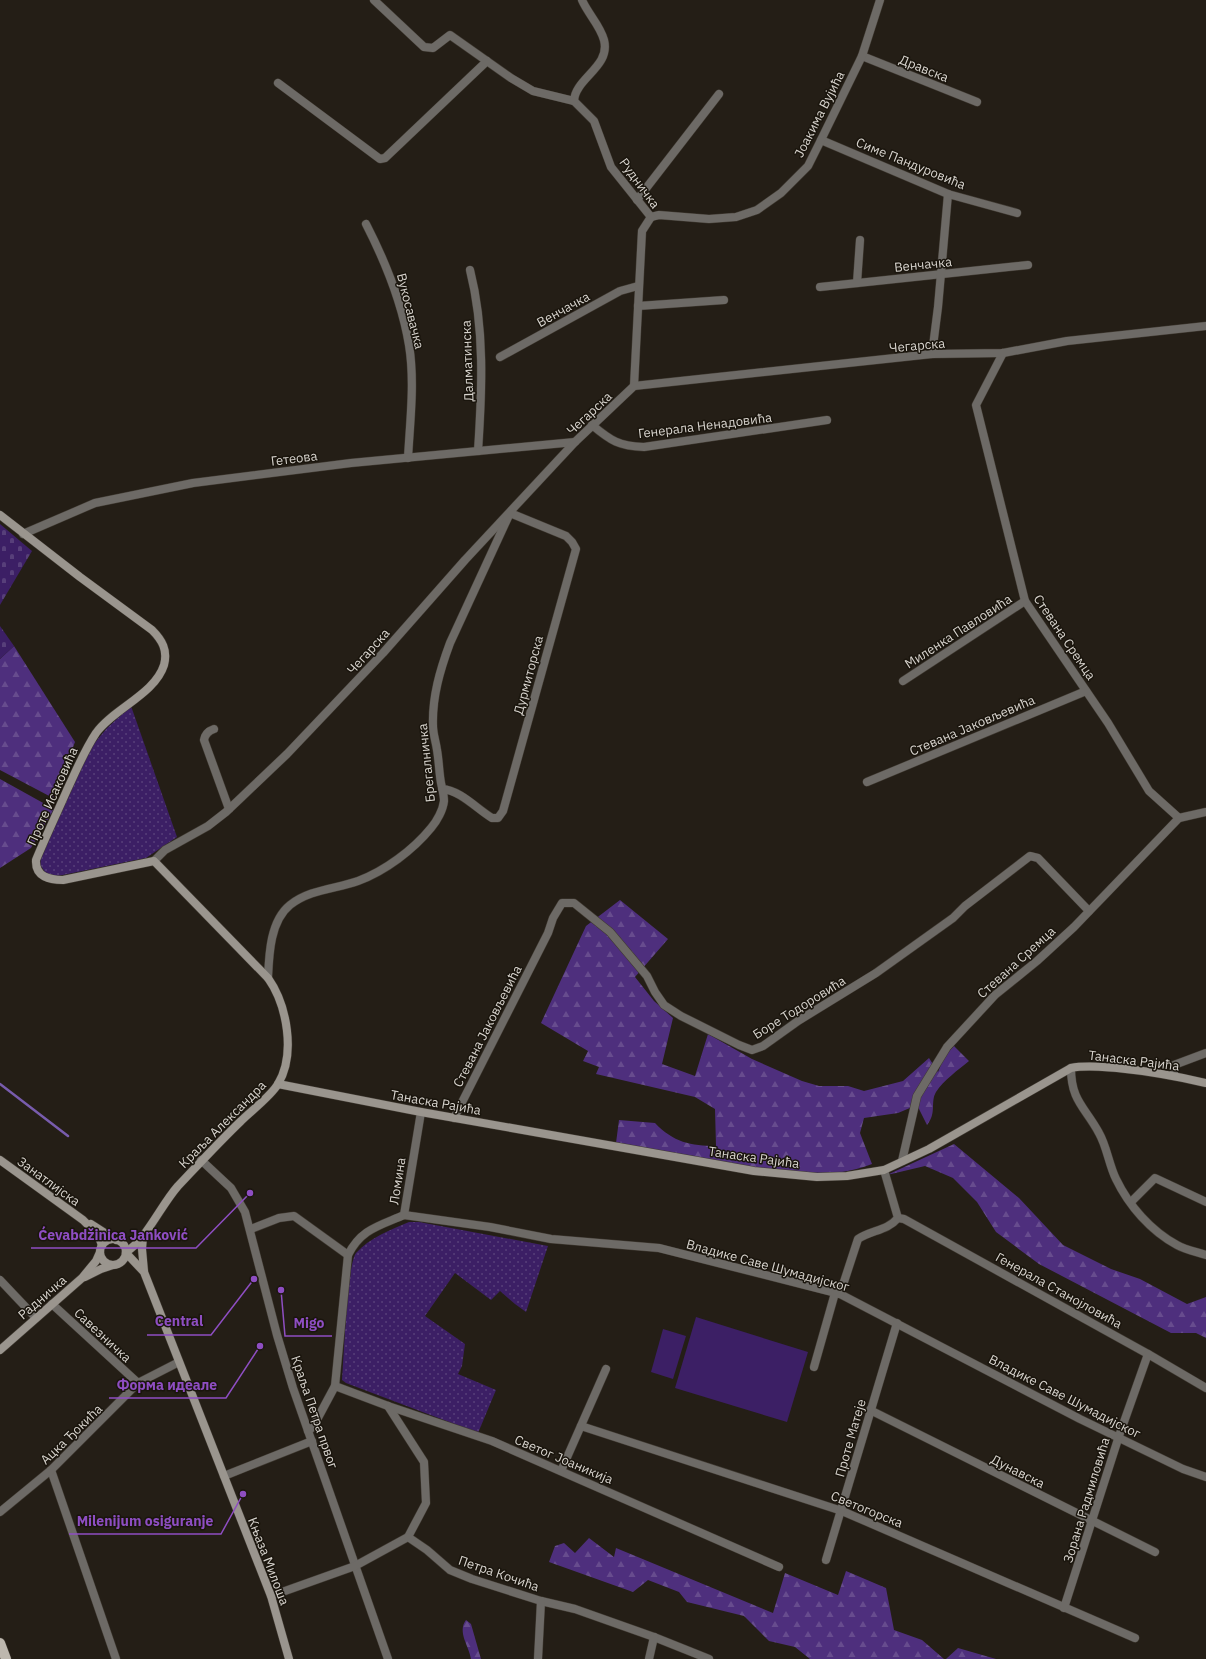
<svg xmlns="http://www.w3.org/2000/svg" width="1206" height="1659" font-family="'IBM Plex Sans',sans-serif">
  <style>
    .green { fill: url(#green-dots) }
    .forest { fill: url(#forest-firs) }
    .cemetery { fill: url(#cemetery-stones) }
    .pitch { fill: #3c1f65 }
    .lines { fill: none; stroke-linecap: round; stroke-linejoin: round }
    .stream { stroke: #785cad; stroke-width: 2.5 }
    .street-casing { stroke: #413b33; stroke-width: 9 }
    .secondary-casing { stroke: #413b33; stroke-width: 9 }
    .primary-casing { stroke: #413b33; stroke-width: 11 }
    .street { stroke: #6d6a66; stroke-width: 8 }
    .secondary { stroke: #9a958e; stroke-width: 8 }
    .primary { stroke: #bdb7ae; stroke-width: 10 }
    .labels { text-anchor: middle; stroke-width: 3; stroke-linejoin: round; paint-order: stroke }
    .street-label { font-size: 13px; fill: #d8d4ce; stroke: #1a150d }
    .leader { fill: none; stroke: #8e4ec2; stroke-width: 1.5 }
    .callout-dot { fill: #8e4ec2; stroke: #1a150d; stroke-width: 1.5 }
    .callout-label { font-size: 14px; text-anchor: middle; font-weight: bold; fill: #8e4ec2; stroke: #1a150d; stroke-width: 3; stroke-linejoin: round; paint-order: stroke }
  </style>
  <defs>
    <pattern id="green-dots" width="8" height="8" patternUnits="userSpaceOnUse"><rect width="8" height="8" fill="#3c1f65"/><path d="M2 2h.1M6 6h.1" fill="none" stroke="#573f7a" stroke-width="1.8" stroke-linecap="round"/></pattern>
    <pattern id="forest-firs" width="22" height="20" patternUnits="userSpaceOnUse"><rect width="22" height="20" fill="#4e2f7d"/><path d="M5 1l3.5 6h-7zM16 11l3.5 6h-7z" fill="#674c8e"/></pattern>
    <pattern id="cemetery-stones" width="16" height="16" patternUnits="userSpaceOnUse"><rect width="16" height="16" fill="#3c1f65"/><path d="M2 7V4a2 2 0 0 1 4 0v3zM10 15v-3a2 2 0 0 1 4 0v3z" fill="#573f7a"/></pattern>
  </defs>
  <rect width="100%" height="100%" fill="#241e16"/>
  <!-- green -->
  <g class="green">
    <path d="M131,706l46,131 -31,21 -93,19 -8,-5 -5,-7 1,-10 46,-103 20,-24z"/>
    <path d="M409,1222h10l129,24 -22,66 -11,-8 -15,-13 -9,9 -36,-27 -30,43 40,28 -3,22 -4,8 38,16 -18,43 -132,-50 -4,-3c2,-22 5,-115 14,-127 13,-15 36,-24 53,-31z"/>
  </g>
  <!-- forest -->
  <g class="forest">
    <path d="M14,646l61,96 -22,56 -53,-28v-111z"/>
    <path d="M0,779l54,30 -23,39 -31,20z"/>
    <path d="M620,900l48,39 -33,38 19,24 19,17 -11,46 33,12 13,-42 44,25 50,22 17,5h29l16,5 39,-10 26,-23 9,14 6,-15 10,-11 15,15c-11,9 -25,19 -33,31 -6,10 1,21 -9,33l-10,-20 -19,8 -34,5 -4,15 12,31c-52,20 -110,8 -163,-3 -31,-6 -62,-12 -93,-18l3,-23 36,3c18,19 36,23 61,23l-1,-37 -20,-12 -99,-23 3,-7 -16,-6 5,-10 -47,-28 45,-97z"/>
    <path d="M954,1144l65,54 44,47 48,24 29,10 47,25 19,-7v41l-10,-5h-25l-132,-69 -43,-32 -19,-30 -24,-24 -28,-12 -38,9z"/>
    <path d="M589,1538l25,19 2,-9 157,65 12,-40 53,22 8,-24 40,17 8,42 28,10 22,19h-134l-15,-12 -26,-6 -25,-25 -57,-14 -8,-10 -31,-12 -15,12 -84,-30 6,-16 9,-3 11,10z"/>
    <path d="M466,1620l5,4 10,35h-10c-2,-13 -14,-27 -5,-39z"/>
    <path d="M958,1648l38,11h-50z"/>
  </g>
  <!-- cemetery -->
  <g class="cemetery">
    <path d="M0,524l32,27 -32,54z"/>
    <path d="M0,626l14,20 -14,13z"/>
  </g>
  <!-- pitch -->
  <g class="pitch">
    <path d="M696,1317l112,35 -21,70 -112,-34z"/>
    <path d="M663,1329l23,7 -13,43 -22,-7z"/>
  </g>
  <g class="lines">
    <!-- stream -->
    <path class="stream" d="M0,1084l68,52"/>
    <defs>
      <g id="street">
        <path d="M374,0l50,47 9,1 17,-13 61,43 22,13 41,10 20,20 17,46 40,50"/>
        <path d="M862,56l115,46"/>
        <path d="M278,83l102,76 5,-1 102,-97"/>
        <path d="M574,101c1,-23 37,-34 30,-61 -4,-15 -16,-26 -22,-40"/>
        <path d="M821,140l127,54 69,19"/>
        <path d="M637,200l82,-106"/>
        <path d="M651,217l8,-2 50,4 27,-2 21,-7 24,-17 27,-27 13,-26 41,-84 18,-56"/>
        <path d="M366,224c19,37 36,79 43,121 6,37 1,76 -1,113"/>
        <path d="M470,270c15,59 12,121 8,181"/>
        <path d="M857,283l3,-43"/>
        <path d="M820,287l208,-22"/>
        <path d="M638,306l86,-6"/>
        <path d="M1003,353l-27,52 49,196 83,122 41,68 30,27"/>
        <path d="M932,354l6,-47 10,-113"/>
        <path d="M500,357l120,-66 18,-5"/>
        <path d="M634,386l8,-155 9,-14"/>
        <path d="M592,425c19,16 27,21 52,22l183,-27"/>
        <path d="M23,534l72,-31 98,-20 158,-20 224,-21"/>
        <path d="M903,681l122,-80"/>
        <path d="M214,729c-6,2 -9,5 -10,11l25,69"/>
        <path d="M867,782l219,-91"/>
        <path d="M154,861l11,-11 43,-24 18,-14 61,-58 96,-101 82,-93 110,-118 59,-56 298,-32 71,-1 64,-12 139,-15"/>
        <path d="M268,978c1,-23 2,-57 22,-73 20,-16 46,-16 68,-24 27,-10 55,-31 73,-53 6,-7 12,-18 13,-27 0,-6 -2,-13 -3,-18 -2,-11 -2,-22 -4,-33 -1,-8 -4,-16 -4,-24 -1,-29 7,-56 17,-83l60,-130 56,23 6,6 4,7 -73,262 -5,7h-6c-15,-9 -32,-28 -50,-29"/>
        <path d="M1071,1068c0,33 14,39 28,65 8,14 10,32 17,46 13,27 35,52 61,66 9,5 20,7 29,10"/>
        <path d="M1174,1075v-10l32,-12"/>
        <path d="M454,1118l94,-185 5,-15 9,-15h12l36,29 37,44 8,16 9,13 17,11 58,29 13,5 11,-4 35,-25 78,-48 77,-55 12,-12 65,-50 8,2 51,53"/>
        <path d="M201,1160l30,28 14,24 32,123 16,53 95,271"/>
        <path d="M902,1161l15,-65 30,-49 48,-52 42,-34 37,-34 105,-109 27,-6"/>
        <path d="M1131,1202l24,-24 51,24"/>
        <path d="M404,1215l86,12 61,12 108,9 181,46 240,125 103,50 23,8"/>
        <path d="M898,1218l6,1 244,135 58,34"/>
        <path d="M251,1229l28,-11 15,-2 54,39"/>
        <path d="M0,1280l36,38"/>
        <path d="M840,1294l18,-55c13,-9 29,-8 40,-21l-14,-48"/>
        <path d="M52,1304l86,79"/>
        <path d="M814,1367l21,-74"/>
        <path d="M335,1386l53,20 104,35 287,126"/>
        <path d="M388,1406l36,56 2,41 -18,34"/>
        <path d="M870,1410l285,142"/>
        <path d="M581,1426l261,85 293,127"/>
        <path d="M308,1431l5,-4 22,-41 13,-131c13,-26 31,-29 56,-40l17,-103"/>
        <path d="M51,1470l65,189"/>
        <path d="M561,1471l45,-102"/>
        <path d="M224,1476l88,-35"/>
        <path d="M0,1512l51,-42 87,-87 41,-21"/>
        <path d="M826,1560l71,-237"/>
        <path d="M271,1596l84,-30 53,-29 19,13 23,20 22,9 69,22 34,8 79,28 55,22"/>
        <path d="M1064,1608l55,-172 29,-82"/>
        <path d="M538,1659l3,-58"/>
        <path d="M649,1659l5,-22"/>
      </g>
      <g id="secondary">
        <path d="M0,515l80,62 72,53c10,10 16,20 12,35 -9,29 -51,44 -68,68 -12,18 -20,38 -29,57 -10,23 -21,46 -31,70 -1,17 14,20 27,20l91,-19 114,117c19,27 28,76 10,106 -7,12 -27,27 -37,37 -22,21 -42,43 -63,65 -17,19 -32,54 -52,66"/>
        <path d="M278,1084l143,28 333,59 63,6 30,-1 37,-6 45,-21 142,-81c15,-3 31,-1 46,0 30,3 59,8 89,15"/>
        <path d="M0,1160l83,60 15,15 4,10"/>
        <path d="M91,1224l25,16"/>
        <path d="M143,1237l-1,12 2,22"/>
        <circle cx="113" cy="1252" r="13"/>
        <path d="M126,1253l18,19 127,324 18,63"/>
        <path d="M85,1277l16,-8 12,-4"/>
        <path d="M0,1350l82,-72 14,-17 4,-9"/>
      </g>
      <path id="primary" d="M0,1643l6,16"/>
    </defs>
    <!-- street casing -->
    <use href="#street" class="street-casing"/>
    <!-- secondary casing -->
    <use href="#secondary" class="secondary-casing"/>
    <!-- primary casing -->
    <use href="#primary" class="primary-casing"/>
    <!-- street -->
    <use href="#street" class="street"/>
    <!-- secondary -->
    <use href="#secondary" class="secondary"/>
    <!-- primary -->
    <use href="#primary" class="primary"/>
  </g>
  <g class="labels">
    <!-- street labels -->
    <g class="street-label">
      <text transform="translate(924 68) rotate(22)" y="5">Дравска</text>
      <text transform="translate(819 114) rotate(-63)" y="5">Јоакима Вујића</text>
      <text transform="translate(911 163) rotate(22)" y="5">Симе Пандуровића</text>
      <text transform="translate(640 183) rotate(54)" y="5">Рудничка</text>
      <text transform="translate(923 264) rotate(-6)" y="5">Венчачка</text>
      <text transform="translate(563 309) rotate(-29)" y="5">Венчачка</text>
      <text transform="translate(411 311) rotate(76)" y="5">Вукосавачка</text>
      <text transform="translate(917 345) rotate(-5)" y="5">Чегарска</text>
      <text transform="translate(467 361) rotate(-92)" y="5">Далматинска</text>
      <text transform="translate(589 413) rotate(-43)" y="5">Чегарска</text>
      <text transform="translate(705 425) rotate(-7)" y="5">Генерала Ненадовића</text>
      <text transform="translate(294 458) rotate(-7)" y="5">Гетеова</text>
      <text transform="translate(958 631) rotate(-33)" y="5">Миленка Павловића</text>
      <text transform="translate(1065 637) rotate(56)" y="5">Стевана Сремца</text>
      <text transform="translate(368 651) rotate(-48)" y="5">Чегарска</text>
      <text transform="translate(528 675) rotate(-75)" y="5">Дурмиторска</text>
      <text transform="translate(972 725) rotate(-23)" y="5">Стевана Јаковљевића</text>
      <text transform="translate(426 763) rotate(-96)" y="5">Брегалничка</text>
      <text transform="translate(52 796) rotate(-66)" y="5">Проте Исаковића</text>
      <text transform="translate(1016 962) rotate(-42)" y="5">Стевана Сремца</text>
      <text transform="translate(799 1007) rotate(-32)" y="5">Боре Тодоровића</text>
      <text transform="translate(487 1026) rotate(-63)" y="5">Стевана Јаковљевића</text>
      <text transform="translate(1134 1060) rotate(7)" y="5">Танаска Рајића</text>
      <text transform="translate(436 1102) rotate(10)" y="5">Танаска Рајића</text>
      <text transform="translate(222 1124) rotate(-45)" y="5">Краља Александра</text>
      <text transform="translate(754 1157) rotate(8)" y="5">Танаска Рајића</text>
      <text transform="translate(49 1181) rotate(36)" y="5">Занатлијска</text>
      <text transform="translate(397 1181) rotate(-81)" y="5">Ломина</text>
      <text transform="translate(768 1265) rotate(15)" y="5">Владике Саве Шумадијског</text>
      <text transform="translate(1059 1290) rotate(29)" y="5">Генерала Станојловића</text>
      <text transform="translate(42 1297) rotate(-41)" y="5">Радничка</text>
      <text transform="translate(103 1335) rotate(43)" y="5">Савезничка</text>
      <text transform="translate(1065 1396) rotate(27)" y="5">Владике Саве Шумадијског</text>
      <text transform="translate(315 1412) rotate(71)" y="5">Краља Петра првог</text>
      <text transform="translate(71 1434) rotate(-44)" y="5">Ацка Ђокића</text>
      <text transform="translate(850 1438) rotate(-74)" y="5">Проте Матеје</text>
      <text transform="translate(564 1459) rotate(23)" y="5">Светог Јоаникија</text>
      <text transform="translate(1018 1471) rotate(27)" y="5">Дунавска</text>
      <text transform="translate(1086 1500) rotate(-73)" y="5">Зорана Радмиловића</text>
      <text transform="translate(867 1509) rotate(22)" y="5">Светогорска</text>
      <text transform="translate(269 1561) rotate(69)" y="5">Књаза Милоша</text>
      <text transform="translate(499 1573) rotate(19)" y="5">Петра Кочића</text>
    </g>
  </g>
  <!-- callouts -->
  <path class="leader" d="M250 1193L196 1248H31M254 1279L211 1335H147M281 1290L285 1336H332M260 1346L226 1398H109M243 1494L221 1534H69"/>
  <g class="callout-dot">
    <circle cx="250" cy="1193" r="4"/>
    <circle cx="254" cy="1279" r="4"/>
    <circle cx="281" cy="1290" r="4"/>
    <circle cx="260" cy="1346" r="4"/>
    <circle cx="243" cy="1494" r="4"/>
  </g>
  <g class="callout-label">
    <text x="113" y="1240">Ćevabdžinica Janković</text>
    <text x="179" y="1326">Central</text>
    <text x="309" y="1328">Migo</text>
    <text x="167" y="1390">Форма идеале</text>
    <text x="145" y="1526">Milenijum osiguranje</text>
  </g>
</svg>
